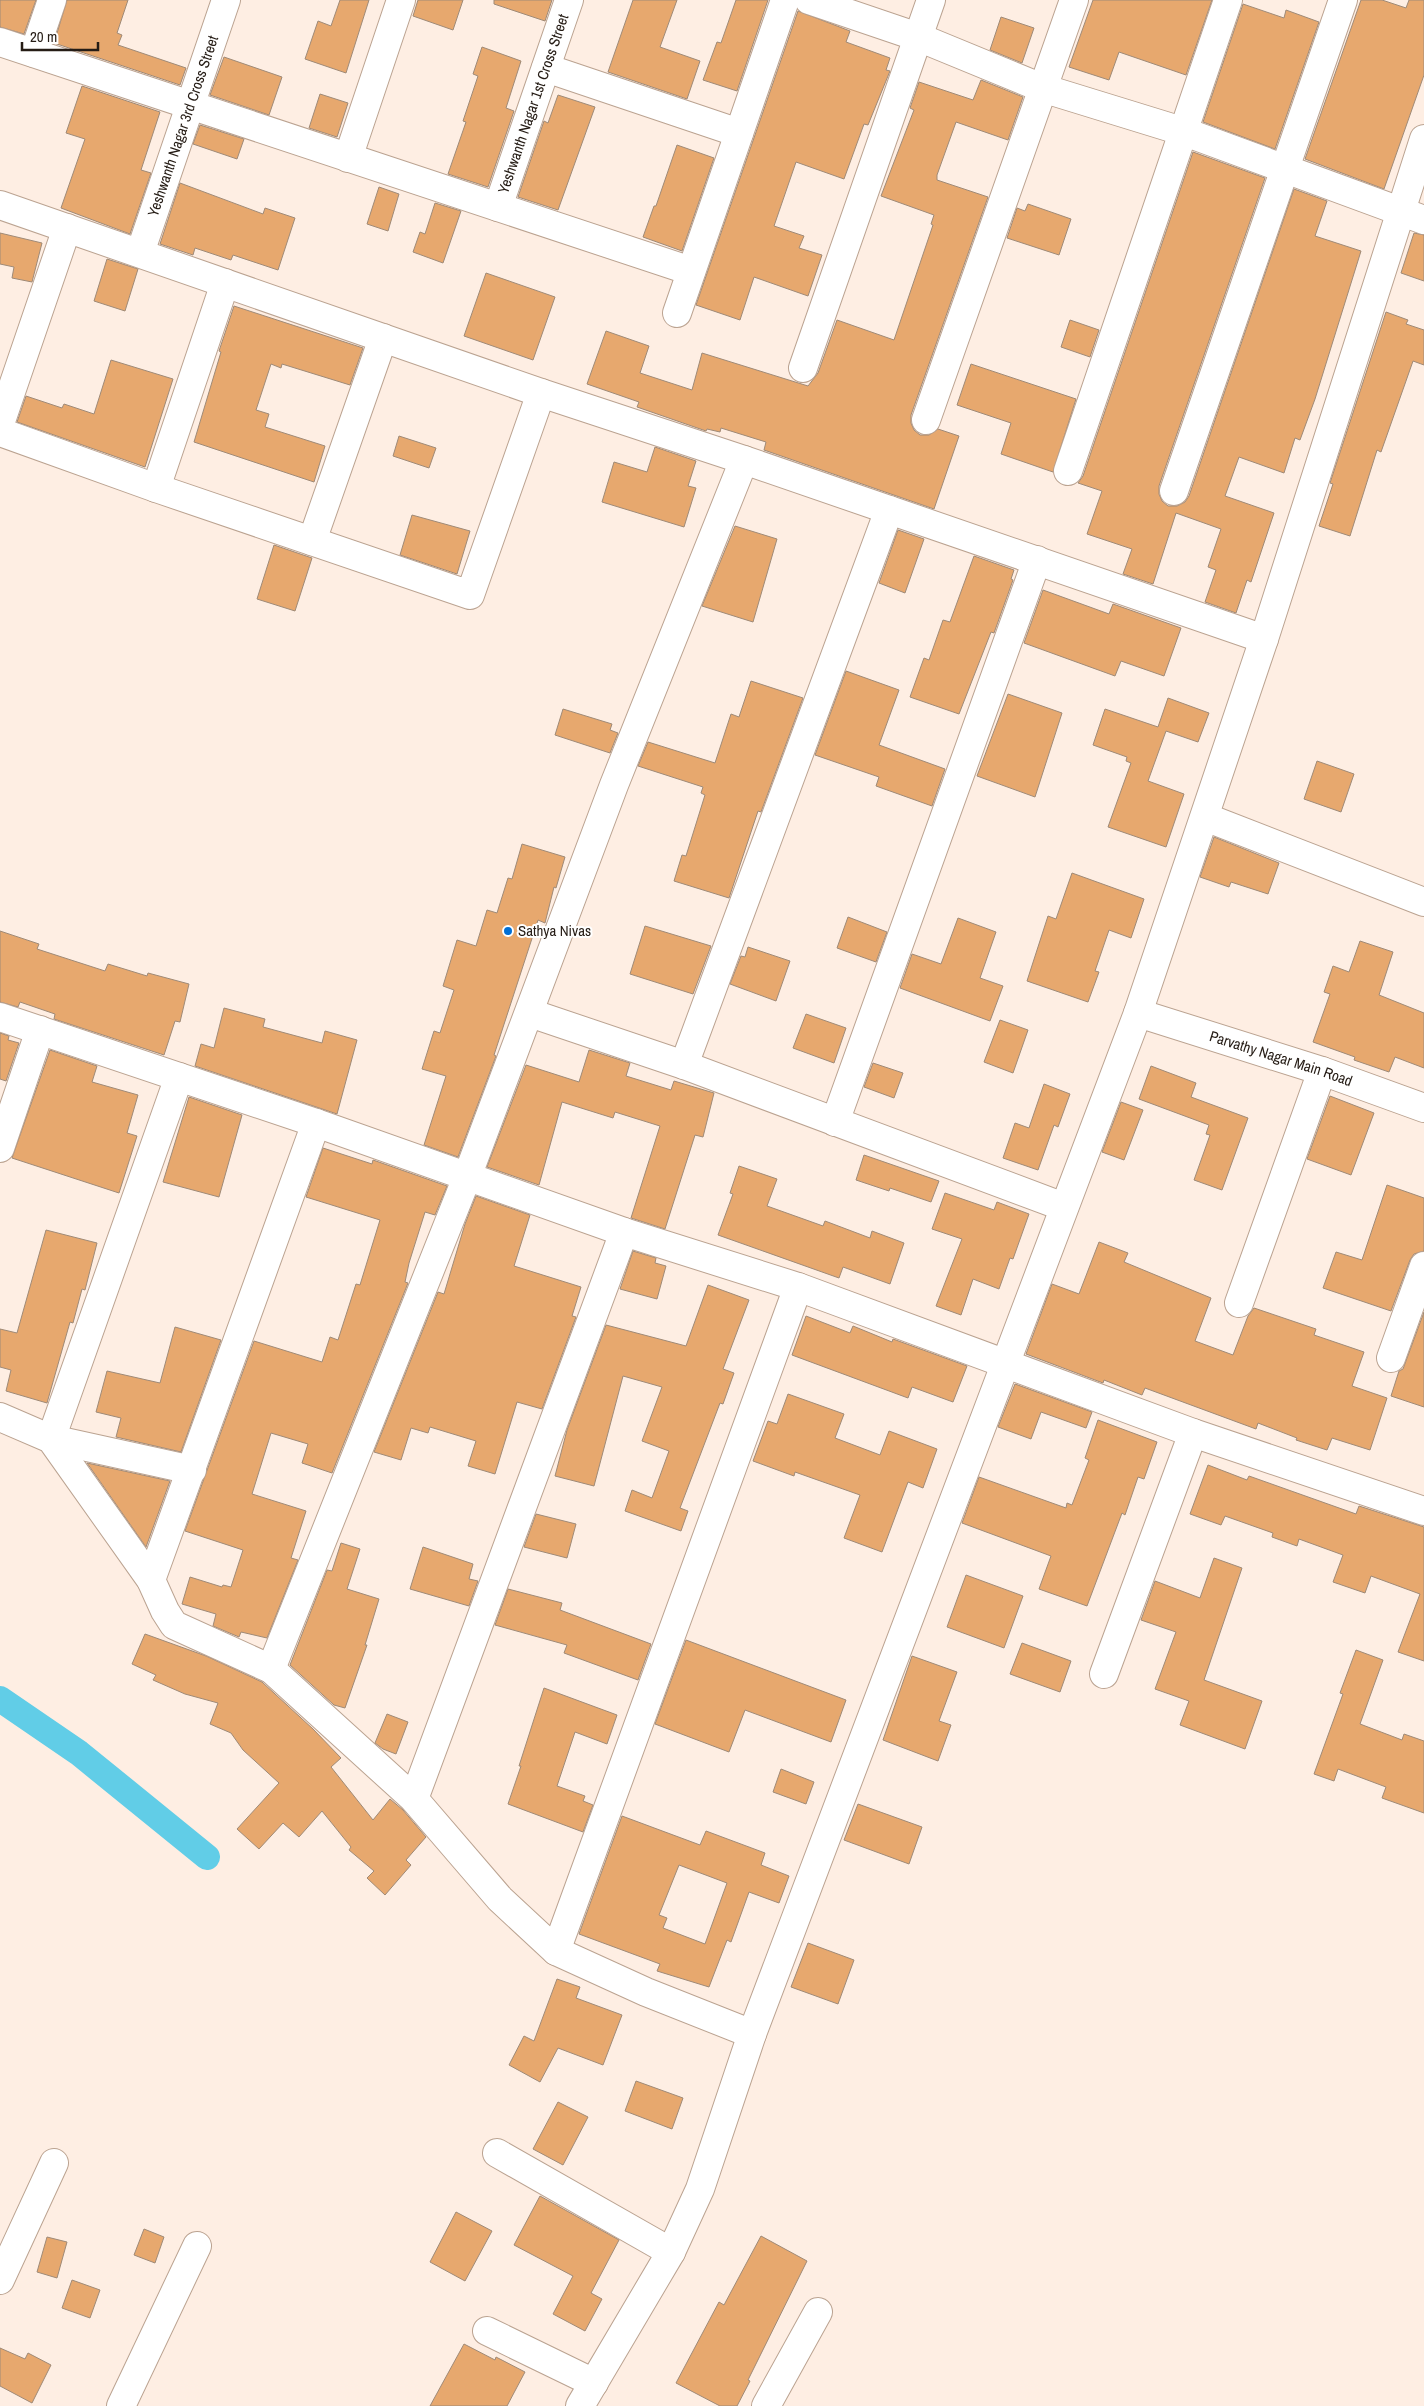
<svg xmlns="http://www.w3.org/2000/svg" width="1424" height="2406" font-family="'Archivo Narrow',sans-serif">
  <style>
    .lines { fill: none; stroke-linecap: round; stroke-linejoin: round }
    .canal { stroke: #61cde7; stroke-width: 26 }
    .building { fill: #e7a86e; stroke: #9f8a77; fill-rule: evenodd }
    .minor-casing { stroke: #bba391; stroke-width: 30 }
    .minor { stroke: #fff; stroke-width: 28 }
    .poi-dot { fill: #006fd6; stroke: #fff; stroke-width: 2 }
    .labels { text-anchor: middle; stroke-width: 4; stroke-linejoin: round; paint-order: stroke }
    .street-label { font-size: 15px; fill: #251c15; stroke: #fff }
    .poi-label { font-size: 15px; fill: #251c15; stroke: #fff; text-anchor: start }
  </style>
  <rect width="100%" height="100%" fill="#feeee3"/>
  <g class="lines">
    <!-- canal -->
    <path class="canal" d="M0,1699l79,54 128,104"/>
  </g>
  <!-- building -->
  <g class="building">
    <path d="M0,0h36l-12,34 -24,-7z"/>
    <path d="M67,0h61l-11,33 5,2 -4,10 68,23 -6,17 -126,-42z"/>
    <path d="M340,0h29l-23,73 -41,-14 13,-38 13,5z"/>
    <path d="M418,0h45l-10,30 -40,-14z"/>
    <path d="M494,0h58l-7,21 -51,-17z"/>
    <path d="M633,0h44l-17,47 40,14 -13,38 -79,-27z"/>
    <path d="M736,0h32l-31,91 -34,-11 14,-38 4,1z"/>
    <path d="M1093,0h119l-26,75 -67,-23 -10,28 -40,-13z"/>
    <path d="M1361,0h21l24,8 3,-8h15v75l-40,114 -79,-30z"/>
    <path d="M1243,4l41,14 2,-8 33,12 -44,127 -72,-27z"/>
    <path d="M798,11l52,20 -4,11 44,16 -4,12 4,1 -22,54 -4,-1 -20,55 -48,-17 -22,64 30,10 -5,12 23,7 -14,41 -54,-19 -14,43 -44,-15z"/>
    <path d="M1001,17l33,11 -12,35 -32,-13z"/>
    <path d="M482,47l39,14 -15,47 8,3 -26,76 -40,-13 18,-52 -3,-1 15,-45 -5,-2z"/>
    <path d="M224,57l58,20 -13,38 -59,-20z"/>
    <path d="M981,80l42,17 -15,43 -52,-18 -19,53v5l51,17 -77,218v8l3,7 6,5h9l9,-6 21,7 -25,73 -170,-59 2,-8 -45,-14 -1,4 -13,-3 -1,2 -69,-24 2,-5 -52,-18 19,-53 43,15 -9,27 52,17 10,-37 106,33 10,-13 19,-53 57,20 39,-115 -2,-1 3,-9 -53,-19 33,-86 -4,-2 9,-26 54,18z"/>
    <path d="M82,86l78,26 -19,58 10,3 -21,61 -69,-26 24,-69 -19,-6z"/>
    <path d="M320,94l28,9 -11,34 -28,-9z"/>
    <path d="M558,95l37,12 -37,103 -40,-13 26,-76 4,2z"/>
    <path d="M200,125l44,14 -7,20 -44,-15z"/>
    <path d="M677,145l37,13 -32,93 -39,-14 11,-31h2z"/>
    <path d="M1193,152l72,26 -106,308v8l3,7 6,5h9l8,-4 4,-6 105,-307 33,12 -12,35 46,15 -46,148 -15,41 -5,-2 -11,35 -45,-16 -14,39 49,17 -23,69 -4,-2 -11,33 -31,-11 11,-32 -8,-3 13,-38 -45,-16 -23,71 -30,-10 9,-25 -45,-15 15,-43 -24,-8 5,-7z"/>
    <path d="M180,183l83,31 2,-6 30,10 -17,52 -45,-15 -2,5 -36,-12 -2,7 -33,-11z"/>
    <path d="M379,187l20,7 -11,37 -21,-7z"/>
    <path d="M435,203l26,8 -18,52 -30,-11 7,-20 5,2z"/>
    <path d="M1028,204l43,15 -12,36 -52,-17 10,-30 8,3z"/>
    <path d="M0,233l42,10 -10,39 -20,-4 2,-11 -14,-3z"/>
    <path d="M1414,233l10,2v46l-23,-8z"/>
    <path d="M107,259l31,10 -13,42 -31,-10z"/>
    <path d="M486,273l69,24 -22,63 -69,-24z"/>
    <path d="M234,306l129,42 -13,37 -68,-21 -1,4 -10,-4 -15,46 13,4 -4,13 60,19 -11,36 -120,-40 27,-90 -2,-1z"/>
    <path d="M1386,312l22,8 -2,4 18,6v35l-11,-4 -32,91 -4,-2 -27,86 -31,-10 14,-42 -3,-1z"/>
    <path d="M1070,320l29,10 -9,27 -29,-10z"/>
    <path d="M111,360l62,19 -28,88 -128,-45 9,-26 36,12 2,-4 30,10z"/>
    <path d="M971,364l105,35 -23,73 -52,-18 10,-31 -54,-18z"/>
    <path d="M399,436l37,12 -7,20 -36,-12z"/>
    <path d="M655,447l41,14 -8,25 8,2 -12,39 -82,-25 12,-40 33,10z"/>
    <path d="M412,515l58,16 -13,43 -57,-19z"/>
    <path d="M735,526l42,13 -24,83 -51,-16z"/>
    <path d="M898,530l26,9 -19,54 -26,-10z"/>
    <path d="M274,545l38,13 -17,53 -38,-12z"/>
    <path d="M974,556l40,14 -3,9 2,1 -19,53 -3,-1 -32,82 -49,-17 14,-39 5,2 14,-40 7,2z"/>
    <path d="M1043,590l66,24 4,-10 68,24 -17,48 -43,-15 -6,15 -91,-33z"/>
    <path d="M846,671l53,19 -20,55 66,24 -13,37 -56,-20 3,-9 -64,-22z"/>
    <path d="M751,681l52,17 -42,114 -3,-1 -29,87 -55,-17 8,-26 4,1 19,-61 -4,-2 2,-6 -65,-21 10,-24 67,21 16,-49 8,3z"/>
    <path d="M1008,694l54,19 -27,84 -58,-21z"/>
    <path d="M1168,698l41,15 -11,29 -32,-11 -18,50 36,13 -18,53 -58,-20 23,-64 -5,-2 1,-4 -34,-12 12,-36 53,18z"/>
    <path d="M563,709l49,15 -2,6 8,3 -8,20 -55,-18z"/>
    <path d="M1317,761l37,13 -13,38 -37,-13z"/>
    <path d="M1214,837l65,26 -11,31 -37,-12 -2,5 -29,-10z"/>
    <path d="M522,844l43,13 -9,31 -2,-1 -9,36 -7,-3 -44,135 2,1 -38,101 -34,-12 22,-69 -24,-7 12,-38 6,2 14,-43 -11,-4 14,-46 19,6 11,-36 10,3 11,-35 4,1z"/>
    <path d="M1072,873l72,26 -13,39 -22,-8 -14,41 4,1 -11,30 -61,-21 21,-65 8,3z"/>
    <path d="M848,917l39,15 -11,30 -39,-14z"/>
    <path d="M958,918l38,14 -16,46 23,8 -13,35 -90,-33 12,-34 29,10z"/>
    <path d="M645,926l66,20 -18,48 -63,-20z"/>
    <path d="M0,931l39,13 -2,5 68,22 3,-7 39,12 1,-3 41,11 -9,38 -5,-1 -11,34 -110,-36 1,-5 -35,-12 -2,5 -18,-5z"/>
    <path d="M1360,941l33,11 -14,43 45,18v55l-29,-11 -6,15 -35,-12 1,-3 -42,-15 17,-48 -6,-2 9,-26 16,6z"/>
    <path d="M748,947l42,14 -14,40 -46,-17 11,-28 4,1z"/>
    <path d="M224,1008l41,11 -2,8 59,16 3,-12 32,9 -20,74 -142,-48 6,-22 13,4z"/>
    <path d="M806,1014l40,14 -12,35 -41,-15z"/>
    <path d="M1000,1020l28,10 -15,43 -29,-11z"/>
    <path d="M0,1033l9,3 -1,4 11,3 -13,38 -6,-2z"/>
    <path d="M50,1050l47,16 -5,16 46,13 -11,38 10,3 -18,57 -107,-35z"/>
    <path d="M589,1050l41,13 -4,13 45,14 3,-9 40,12 -11,44 -8,-2 -30,94 -34,-11 29,-92 -45,-14 -2,6 -51,-16 -23,83 -52,-18 39,-102 53,17z"/>
    <path d="M873,1063l30,10 -9,25 -30,-11z"/>
    <path d="M1151,1066l45,17 -5,14 57,21 -26,72 -28,-10 16,-45 -4,-1 3,-9 -70,-26z"/>
    <path d="M1044,1084l26,10 -12,33 -4,-2 -16,45 -35,-12 12,-35 14,5z"/>
    <path d="M1330,1096l44,17 -23,62 -44,-16z"/>
    <path d="M189,1097l53,18 -23,82 -56,-15z"/>
    <path d="M1121,1102l22,8 -19,50 -22,-8z"/>
    <path d="M323,1148l49,16 1,-4 74,26 -12,29 -10,-3 -16,51 -4,19 3,1 -76,190 -30,-10 6,-19 -37,-11 -19,61 54,17 -15,47 7,2 -31,78 -26,-6 -2,5 -26,-11 3,-12 -34,-10 8,-27 32,10 1,-2 8,2 12,-37 -58,-19 69,-190 68,21 8,-25 8,3 18,-56 4,1 20,-65 -74,-23z"/>
    <path d="M864,1155l75,26 -8,21 -41,-14 -1,3 -33,-11z"/>
    <path d="M739,1166l38,13 -10,27 56,20 2,-5 45,17 2,-7 32,12 -14,41 -47,-17 -4,11 -121,-43 15,-41 -3,-1z"/>
    <path d="M1387,1185l37,13v53l-10,3 -4,6 -19,51 -68,-23 13,-36 26,8z"/>
    <path d="M945,1193l49,17 3,-8 32,12 -16,45 -3,-1 -11,31 -26,-10 -12,36 -25,-9 26,-67 -30,-10z"/>
    <path d="M476,1196l54,19 -16,51 67,21 -9,29 4,1 -34,92 -25,-7 -22,72 -27,-8 8,-25 -46,-14 -2,6 -17,-5 -10,32 -27,-8 64,-160 6,2 21,-70z"/>
    <path d="M46,1230l51,13 -12,47 -3,-1 -9,34 -3,-1 -23,81 -41,-12 5,-21 -11,-3v-38l17,4z"/>
    <path d="M1099,1242l29,11 -4,9 87,36 -16,43 38,14 15,-39 6,-8 62,21 -2,6 50,17 -12,34 35,12 -17,52 -38,-12 -5,12 -31,-10 1,-2 -39,-15 -2,6 -111,-41 -3,7 -38,-15 -1,3 -77,-29 26,-70 27,10z"/>
    <path d="M633,1251l23,7 -1,5 11,3 -9,33 -37,-10z"/>
    <path d="M708,1285l41,15 -26,69 11,4 -11,31 -3,-1 -40,105 8,3 -7,20 -56,-20 7,-21 20,8 17,-47 -27,-10 20,-54 -39,-11 -29,110 -39,-10 12,-46 39,-105 80,21z"/>
    <path d="M1424,1312v95l-33,-11 8,-25 4,-2z"/>
    <path d="M806,1316l44,17 3,-7 39,16 1,-3 74,27 -14,36 -41,-15 -4,11 -116,-43z"/>
    <path d="M175,1327l46,13 -40,112 -65,-15 5,-19 -25,-6 11,-41 53,12z"/>
    <path d="M1015,1384l77,28 -6,16 -45,-16 -10,27 -33,-12z"/>
    <path d="M788,1394l56,20 -9,24 45,17 9,-24 48,18 -14,39 -15,-6 -26,70 -38,-14 16,-43 -65,-23 -1,4 -41,-15 15,-40 9,3z"/>
    <path d="M1098,1420l59,22 -13,37 -6,-2 -13,38 -3,-2 -35,93 -48,-17 12,-33 -89,-33 17,-46 87,31 1,-5 5,2 17,-45 -4,-2z"/>
    <path d="M87,1463l83,18 -24,66z"/>
    <path d="M1208,1465l39,15 2,-4 107,38 3,-8 65,21v134l-26,-9 22,-58 -49,-18 -6,17 -32,-11 10,-27 -44,-16 -2,7 -25,-9 1,-4 -48,-17 -4,9 -31,-11z"/>
    <path d="M536,1514l40,10 -9,34 -43,-11z"/>
    <path d="M341,1543l19,6 -13,40 32,10 -14,46h2l-22,63 -11,-3 -44,-40 37,-95 5,1z"/>
    <path d="M423,1547l50,17 -4,15 9,2 -9,25 -59,-17z"/>
    <path d="M1214,1558l28,10 -38,112 58,21 -17,48 -65,-24 9,-24 -34,-12 21,-57 -35,-12 14,-39 45,17z"/>
    <path d="M966,1575l57,21 -19,52 -57,-21z"/>
    <path d="M508,1589l54,14 -2,7 91,34 -13,36 -74,-27 3,-8 -72,-20z"/>
    <path d="M145,1634l61,22 56,26 51,47 28,29 -10,9 42,53 17,-21 13,11 23,27 -20,23 5,5 -26,30 -18,-17 7,-7 -25,-21 2,-3 -29,-36 -23,26 -16,-14 -24,26 -22,-20 42,-46 -36,-33 -12,-17 -21,-9 8,-21 -33,-9 -32,-14 3,-5 -24,-11z"/>
    <path d="M686,1640l160,60 -15,42 -86,-32 -16,42 -74,-28z"/>
    <path d="M1022,1643l49,18 -11,31 -50,-18z"/>
    <path d="M1356,1650l27,10 -23,64 42,16 2,-6 20,7v72l-42,-15 4,-11 -48,-18 -4,12 -20,-7 29,-80 -3,-1z"/>
    <path d="M912,1656l45,16 -18,49 12,4 -13,36 -55,-21z"/>
    <path d="M544,1688l73,27 -10,29 -32,-12 -18,54 28,10 -2,5 10,4 -10,27 -75,-28 13,-38h-2z"/>
    <path d="M387,1714l21,8 -12,32 -13,-5 -8,-6z"/>
    <path d="M781,1769l33,13 -8,22 -33,-12z"/>
    <path d="M858,1804l64,23 -13,37 -65,-24z"/>
    <path d="M622,1816l78,29 6,-14 59,22 -4,12 28,11 -10,27 -30,-11 -18,50 -4,-2 -18,47 -52,-16 3,-7 -81,-30zM679,1865l48,18 -22,61 -42,-16 4,-10 -8,-3z"/>
    <path d="M808,1943l46,17 -16,44 -47,-17z"/>
    <path d="M557,1979l23,8 -4,11 46,17 -19,50 -45,-17 -18,34 -31,-17 15,-29 10,5z"/>
    <path d="M636,2081l47,17 -11,31 -47,-18z"/>
    <path d="M558,2102l30,15 -25,48 -30,-16z"/>
    <path d="M540,2196l79,44 -28,53 11,6 -17,32 -32,-17 20,-38 -59,-31z"/>
    <path d="M456,2212l36,19 -27,50 -35,-19z"/>
    <path d="M144,2229l20,8 -9,26 -21,-8z"/>
    <path d="M761,2236l46,25 -59,119 2,1 -13,25h-17l-44,-23 43,-81 5,3z"/>
    <path d="M47,2237l20,5 -10,36 -20,-6z"/>
    <path d="M72,2280l28,10 -10,28 -28,-10z"/>
    <path d="M464,2344l31,16 1,-3 29,15 -18,34h-77z"/>
    <path d="M0,2348l25,11 3,-6 23,12 -19,38 -32,-17z"/>
  </g>
  <g class="lines">
    <defs>
      <g id="minor">
        <path d="M809,0l109,37 124,51 143,44 239,88"/>
        <path d="M0,42l691,229"/>
        <path d="M34,53l18,-53"/>
        <path d="M546,68l193,65"/>
        <path d="M348,158l53,-158"/>
        <path d="M0,205l541,188 203,67 520,179"/>
        <path id="s1" d="M498,207l71,-207"/>
        <path id="s2" d="M140,253l86,-253"/>
        <path d="M677,313l108,-313"/>
        <path d="M803,368l128,-368"/>
        <path d="M926,420l148,-420"/>
        <path d="M0,424l67,-196"/>
        <path d="M0,432l156,56 314,107 71,-202"/>
        <path d="M1068,471l160,-471"/>
        <path d="M156,488l69,-205"/>
        <path d="M1174,491l169,-491"/>
        <path d="M312,541l71,-203"/>
        <path d="M1205,817l219,85"/>
        <path d="M530,1013l154,52 380,142"/>
        <path id="s3" d="M1138,1013l184,58 102,37"/>
        <path d="M0,1017l316,106 308,109 174,55 395,146 231,78"/>
        <path d="M684,1065l205,-555"/>
        <path d="M179,1077l-128,362 141,31"/>
        <path d="M835,1122l202,-562"/>
        <path d="M0,1148l40,-118"/>
        <path d="M1239,1303l83,-232"/>
        <path d="M1391,1358l33,-92"/>
        <path d="M0,1417l51,22 100,141 14,31 9,14 97,44 143,130 86,100 56,52 90,41 106,42"/>
        <path d="M151,1580l165,-457"/>
        <path d="M271,1669l196,-492 147,-392 130,-325"/>
        <path d="M1104,1674l89,-241"/>
        <path d="M414,1799l210,-567"/>
        <path d="M556,1951l242,-664"/>
        <path d="M497,2153l174,99"/>
        <path d="M0,2280l54,-117"/>
        <path d="M487,2331l107,52"/>
        <path d="M121,2406l76,-160"/>
        <path d="M580,2406l91,-154 29,-63 52,-155 386,-1021 126,-374 160,-500"/>
        <path d="M766,2406l52,-94"/>
      </g>
    </defs>
    <!-- minor casing -->
    <use href="#minor" class="minor-casing"/>
    <!-- minor -->
    <use href="#minor" class="minor"/>
  </g>
  <!-- markers -->
  <circle class="poi-dot" cx="508" cy="931" r="5"/>
  <g class="labels">
    <!-- street labels -->
    <g class="street-label">
      <text dy="5" stroke="none"><textPath href="#s1" startOffset="109">Yeshwanth Nagar 1st Cross Street</textPath></text>
      <text dy="5" stroke="none"><textPath href="#s2" startOffset="134">Yeshwanth Nagar 3rd Cross Street</textPath></text>
      <text dy="5" stroke="none"><textPath href="#s3" startOffset="150">Parvathy Nagar Main Road</textPath></text>
    </g>
    <!-- poi labels -->
    <g class="poi-label">
      <text x="518" y="936">Sathya Nivas</text>
    </g>
  </g>
  <!-- scale -->
  <path d="M22 42v8h76v-8" fill="none" stroke="#251c15" stroke-width="2.5"/>
  <text x="30" y="42" font-size="15" fill="#251c15" stroke="#ffffff" stroke-width="4" paint-order="stroke">20 m</text>
</svg>
